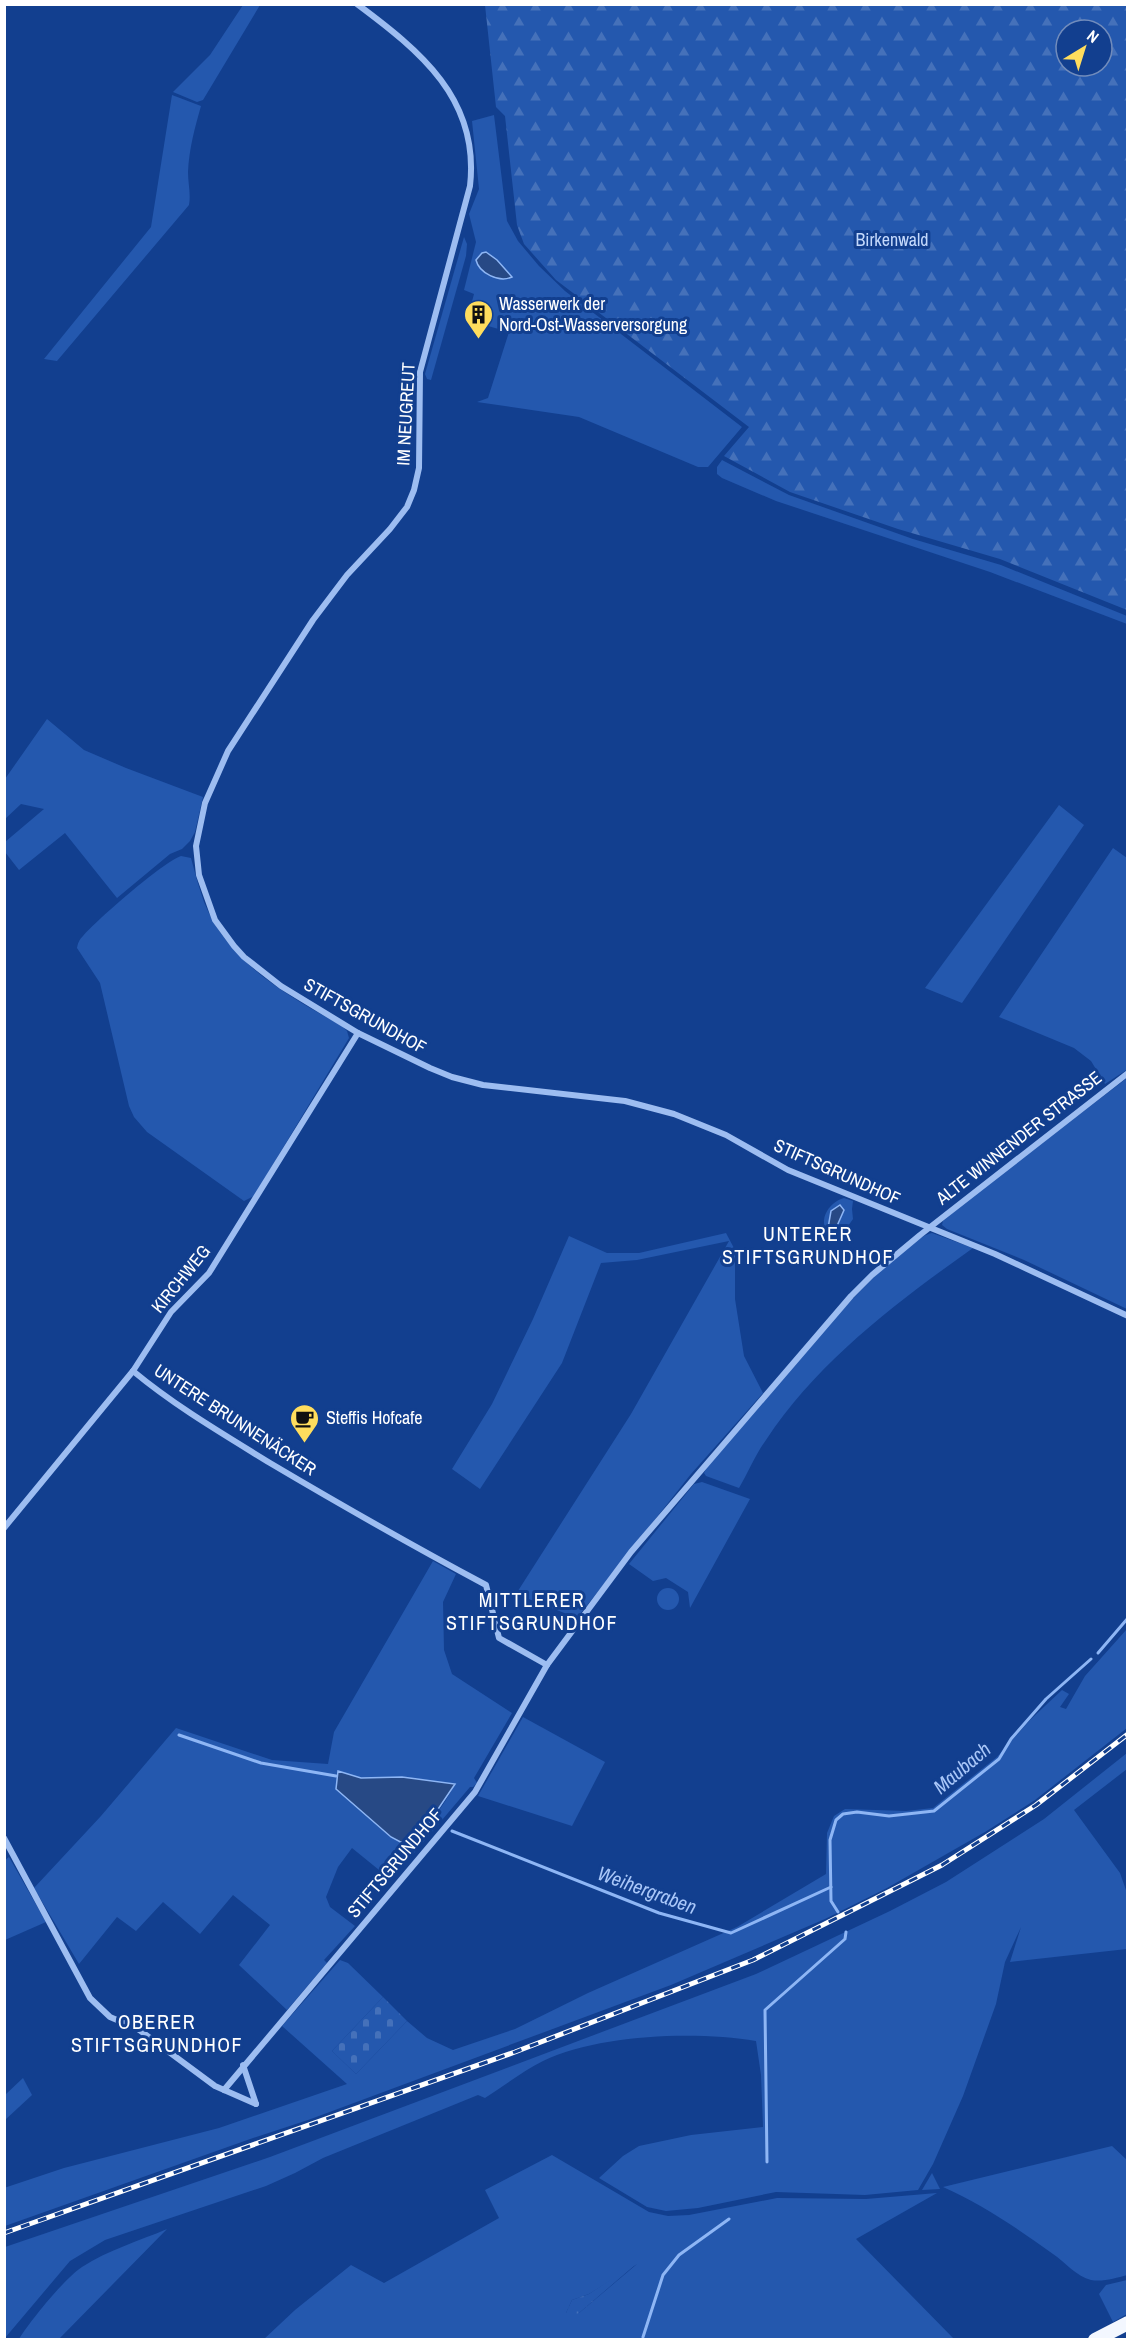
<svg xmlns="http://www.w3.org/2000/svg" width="1132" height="2344" font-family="'Archivo Narrow',sans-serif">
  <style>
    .green { fill: #2458ae; fill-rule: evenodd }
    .forest { fill: url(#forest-firs); fill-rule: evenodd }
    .wetland { fill: url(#wetland-marsh) }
    .cemetery { fill: url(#cemetery-stones) }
    .water { fill: #274985; stroke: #8eb6f5; stroke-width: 1.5 }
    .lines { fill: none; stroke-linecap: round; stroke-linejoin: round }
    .stream { stroke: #8eb6f5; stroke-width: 3 }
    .minor { stroke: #9dbdf1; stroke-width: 6 }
    .trunk { stroke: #f3f7ff; stroke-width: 14 }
    .rail-casing { stroke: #fff; stroke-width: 5 }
    .rail { stroke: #123f8f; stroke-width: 3; stroke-dasharray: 9; stroke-linecap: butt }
    .labels { text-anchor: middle; stroke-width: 6; stroke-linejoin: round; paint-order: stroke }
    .park-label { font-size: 18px; fill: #c4d9fc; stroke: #123f8f }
    .poi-label { font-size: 18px; fill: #fff; stroke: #123f8f; text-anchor: start }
    .street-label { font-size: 18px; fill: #fff; stroke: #123f8f }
    .neighbourhood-label { font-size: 20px; letter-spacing: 1.5px; fill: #fff; stroke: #123f8f }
    .water-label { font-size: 20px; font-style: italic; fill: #a9c7f9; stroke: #123f8f }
  </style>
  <defs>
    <pattern id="forest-firs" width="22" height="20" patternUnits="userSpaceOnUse" patternTransform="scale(1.5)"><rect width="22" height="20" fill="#2458ae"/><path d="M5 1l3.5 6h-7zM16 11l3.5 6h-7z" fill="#4571ba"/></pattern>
    <pattern id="wetland-marsh" width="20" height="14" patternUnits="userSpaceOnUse" patternTransform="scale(1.5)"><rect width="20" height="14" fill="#2458ae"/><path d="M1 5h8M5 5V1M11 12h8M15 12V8" fill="none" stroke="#4571ba"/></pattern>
    <pattern id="cemetery-stones" width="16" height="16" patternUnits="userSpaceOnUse" patternTransform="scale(1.5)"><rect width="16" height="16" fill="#2458ae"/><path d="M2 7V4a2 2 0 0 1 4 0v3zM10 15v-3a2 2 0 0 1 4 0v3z" fill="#4571ba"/></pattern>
  </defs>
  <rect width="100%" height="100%" fill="#123f8f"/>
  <!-- green -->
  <g class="green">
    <path d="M243,5h17l-57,95 -6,2 -24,-10 37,-37z"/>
    <path d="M172,95l29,11c-6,21 -12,43 -13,66 0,11 3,22 1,33l-132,156 -13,-2 107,-132z"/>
    <path d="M494,115l13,106 11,20 21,25 26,25 177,136 -34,40h-10l-119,-50 -102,-15 11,-4 21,-66 -42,-12 7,-26 -10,-4 12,-48 -7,-28 10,-25 -7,-68z"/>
    <path d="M464,237l3,7 -1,12 -35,124 -4,-1 -2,-5z"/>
    <path d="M722,460l67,35 124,44 88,26 126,51v8l-137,-52 -214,-71 -54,-23 -5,-4v-7z"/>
    <path d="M47,719l37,31 42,18 77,29 -8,35 -5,9 -8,8 -12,5 -53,44 -52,-65 -46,37 -14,-18v-10l39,-33 -23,-5 -16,15v-40z"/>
    <path d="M1059,805l25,20 -122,178 -37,-15z"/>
    <path d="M1113,848l14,10 1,211 -23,15 -14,-23 -17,-13 -75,-31z"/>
    <path d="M181,856l10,2c4,15 8,30 13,44 25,62 83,93 138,124l5,5 2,7 -95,158 -10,5 -97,-69 -13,-15 -5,-11 -29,-123 -23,-35c1,-5 2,-8 6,-12 14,-16 80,-74 98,-80z"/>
    <path d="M1127,1078v231l-103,-49 -77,-31 -5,-4 1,-4 21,-18z"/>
    <path d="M844,1198l9,3 -1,8 1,10 -10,14 -11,3c-17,-12 -4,-34 12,-38z"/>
    <path d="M726,1233l9,17v49l9,57 19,37 -72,81 -114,144 -61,-24 115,-180 98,-173 -92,19 -36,3 -39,100 -82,126 -28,-20 40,-65 41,-85 36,-83 38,17h32z"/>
    <path d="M932,1233l41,15c-76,54 -155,113 -207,192 -11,15 -18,33 -27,48l-33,-12 -2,-3 3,-6c36,-41 183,-226 225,-234z"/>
    <path d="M702,1482l48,17 -60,109 -2,-16 -22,-14 -13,3 -24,-17 65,-80z"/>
    <path d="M433,1561l23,13 -13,28 1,48 8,24 60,39 -38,65 3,5 -4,4h-3l-67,79 -8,-5 -11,13 -32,-26 -14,19 -12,30 4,10 25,19 -31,34 3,3 -40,47 -48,-45 31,-40 -37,-30 -33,39 -37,-32 -27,29 -19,-14 -38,47 -45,-76 67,-72 75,-88 96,32 56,4 6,-32zM338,1771l23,7 41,-1 53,7c-12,24 -29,44 -47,62 -34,-17 -49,-45 -70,-75z"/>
    <circle cx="668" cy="1599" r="11"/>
    <path d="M1127,1629v99l-92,72 -50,32 -98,56 -62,31 -154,66 -363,135 -55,18 -248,88 -1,-38 60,-20 155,-40 128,-44 -65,-58 58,-66 8,3 35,34 -51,54 24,23 51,-53 20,17 26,12 62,-21 73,-36 149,-66 89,-53 1,-41 7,-17 11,-7 61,2 27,-3 64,-51 33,-37 32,-30 7,4 -9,13 6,2 19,-33z"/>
    <path d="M523,1717l82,45 -33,64 -94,-30z"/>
    <path d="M1127,1753v16l-53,41 46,63 7,20v56l-117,13 11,-35 -16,35 -9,42 -33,92 -30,68 -15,26 -53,5 -89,-3 -78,16 -32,3 -19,-4 -48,-29 24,-22 16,-10 52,-11 72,-8 -2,-52 -5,-34c-60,-10 -157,-7 -213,20 -20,10 -39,25 -58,37l-7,-3 -155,63 -28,15 -29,13 -161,54 -35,21 -65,77v-91l265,-90 486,-183 134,-63 56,-29 98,-63z"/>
    <path d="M9,1857l37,65 -41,18 -1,-79z"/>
    <path d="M23,2078l9,17 -27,25v-25z"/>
    <path d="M1112,2146l15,14v115c-11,3 -24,7 -36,5 -14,-3 -26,-18 -38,-26 -35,-25 -71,-50 -110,-67z"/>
    <path d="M552,2155l97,57 19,4 21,-1 88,-17 89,1 71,-6 -81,46 98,100 -691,1 32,-30 56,-45 33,18 115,-65 -14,-28zM637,2264l-58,49h-13l6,-13 17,-6z"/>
    <path d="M932,2173l8,16 -18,1z"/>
    <path d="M167,2229l-108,110h-40c12,-19 45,-60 63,-72 26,-17 57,-26 85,-38z"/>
    <path d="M1127,2280v34l-14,8 -14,-28 7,-9z"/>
  </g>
  <!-- forest -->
  <path class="forest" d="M485,5h642v605l-127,-51 -102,-30 -108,-37 -66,-36 25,-29 -193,-147 -32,-36 -7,-19 -12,-109 -9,-9zM1066,30h36v36h-36z"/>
  <!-- wetland -->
  <path class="wetland" d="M642,2259l-63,54 -7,2 -6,-2 6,-13 17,-6z"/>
  <!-- cemetery -->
  <path class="cemetery" d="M383,1997l24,24 -51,53 -24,-23z"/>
  <!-- water -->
  <g class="water">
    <path d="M486,252l11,8 15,17c-13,6 -33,-4 -36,-17l6,-7z"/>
    <path d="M840,1205l4,5 -7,16 6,4 -9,3 -6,-5 3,-17z"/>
    <path d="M338,1771l23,7 41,-1 53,7 -31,46 -16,16 -17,-9 -55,-48z"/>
  </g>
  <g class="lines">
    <!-- stream -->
    <g class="stream">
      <path d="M1098,1653l30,-35"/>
      <path d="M179,1735l82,28 75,13"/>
      <path d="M452,1831l207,82 72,20 100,-46"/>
      <path d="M838,1912l-7,-11 -1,-61 6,-20 7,-6 14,-2 32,4 45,-5 65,-52 12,-20 35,-40 45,-40"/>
      <path d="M767,2162l-2,-152 80,-71 1,-7"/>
      <path d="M643,2337l20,-62 16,-20 50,-36"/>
    </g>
    <!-- minor -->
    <g class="minor">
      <path d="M357,4c63,47 123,95 113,182l-50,186 -1,96 -5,22 -7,17 -17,22 -43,46 -34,45 -85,131 -23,52 -9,43 3,29 16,45 19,26 10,11 37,29 77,47 72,35 22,9 31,8 142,16 49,13 52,21 62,35 207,84 133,62"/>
      <path d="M133,1371c42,35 90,63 137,92 71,42 143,83 216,122l13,53 48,27"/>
      <path d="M4,1528l129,-157 38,-59 38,-39 149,-240"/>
      <path d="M4,1838l86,160 20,19 28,12 77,57 41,18"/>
      <path d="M243,2065l13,39"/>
      <path d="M224,2090l251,-298 72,-127 84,-113 220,-256 21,-21 48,-40 208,-162"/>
    </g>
    <!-- trunk -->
    <path class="trunk" d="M1095,2340l33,-17"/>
    <defs>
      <path id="rail" d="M4,2233l511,-181 238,-92 189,-95 94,-60 92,-71"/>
    </defs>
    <!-- rail casing -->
    <use href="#rail" class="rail-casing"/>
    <!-- rail -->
    <use href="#rail" class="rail"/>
  </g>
  <!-- icons -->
  <defs>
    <symbol id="building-pin" viewBox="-11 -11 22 30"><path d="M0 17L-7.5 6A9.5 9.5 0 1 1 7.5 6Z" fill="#ffdd5d" stroke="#123f8f"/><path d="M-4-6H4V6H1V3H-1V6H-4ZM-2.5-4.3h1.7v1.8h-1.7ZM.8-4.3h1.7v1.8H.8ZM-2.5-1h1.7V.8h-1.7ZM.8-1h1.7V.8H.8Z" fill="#111"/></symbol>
    <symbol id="cafe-pin" viewBox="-11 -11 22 30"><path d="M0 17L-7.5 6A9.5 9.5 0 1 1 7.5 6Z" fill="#ffdd5d" stroke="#123f8f"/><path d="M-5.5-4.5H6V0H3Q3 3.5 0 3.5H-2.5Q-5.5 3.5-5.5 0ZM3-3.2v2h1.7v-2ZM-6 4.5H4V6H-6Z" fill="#111"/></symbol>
  </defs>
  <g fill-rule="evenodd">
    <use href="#building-pin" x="462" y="298" width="33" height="45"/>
    <use href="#cafe-pin" x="288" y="1402" width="33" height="45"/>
  </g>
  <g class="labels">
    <!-- park labels -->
    <g class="park-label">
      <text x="892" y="246">Birkenwald</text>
    </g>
    <!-- poi labels -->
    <g class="poi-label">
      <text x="499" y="310">Wasserwerk der<tspan x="499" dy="21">Nord-Ost-Wasserversorgung</tspan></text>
      <text x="326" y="1424">Steffis Hofcafe</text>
    </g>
    <!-- street labels -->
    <g class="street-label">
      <text transform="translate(406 414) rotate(-87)" y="6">IM NEUGREUT</text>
      <text transform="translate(365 1016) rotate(29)" y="6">STIFTSGRUNDHOF</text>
      <text transform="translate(1019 1138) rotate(-38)" y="6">ALTE WINNENDER STRASSE</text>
      <text transform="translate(837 1172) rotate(24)" y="6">STIFTSGRUNDHOF</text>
      <text transform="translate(181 1279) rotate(-51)" y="6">KIRCHWEG</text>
      <text transform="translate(235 1420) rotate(33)" y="6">UNTERE BRUNNENÄCKER</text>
      <text transform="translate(395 1863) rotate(-50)" y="6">STIFTSGRUNDHOF</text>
    </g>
    <!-- neighbourhood labels -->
    <g class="neighbourhood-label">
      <text x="808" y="1241">UNTERER<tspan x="808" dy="23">STIFTSGRUNDHOF</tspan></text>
      <text x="532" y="1607">MITTLERER<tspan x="532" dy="23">STIFTSGRUNDHOF</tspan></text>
      <text x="157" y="2029">OBERER<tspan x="157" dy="23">STIFTSGRUNDHOF</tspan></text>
    </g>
    <!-- water labels -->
    <g class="water-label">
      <text transform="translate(962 1768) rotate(-40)" y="7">Maubach</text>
      <text transform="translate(647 1890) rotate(20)" y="7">Weihergraben</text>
    </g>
  </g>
  <!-- border -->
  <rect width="1132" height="2344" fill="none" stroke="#ffffff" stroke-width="12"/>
  <!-- north arrow -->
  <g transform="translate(1084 48) rotate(38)"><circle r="28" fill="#123f8f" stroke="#718cbc" stroke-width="1.5"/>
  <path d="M0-4.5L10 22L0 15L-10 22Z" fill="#ffdd5d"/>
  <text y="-9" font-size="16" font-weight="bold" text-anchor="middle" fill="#ffffff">N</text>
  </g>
</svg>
